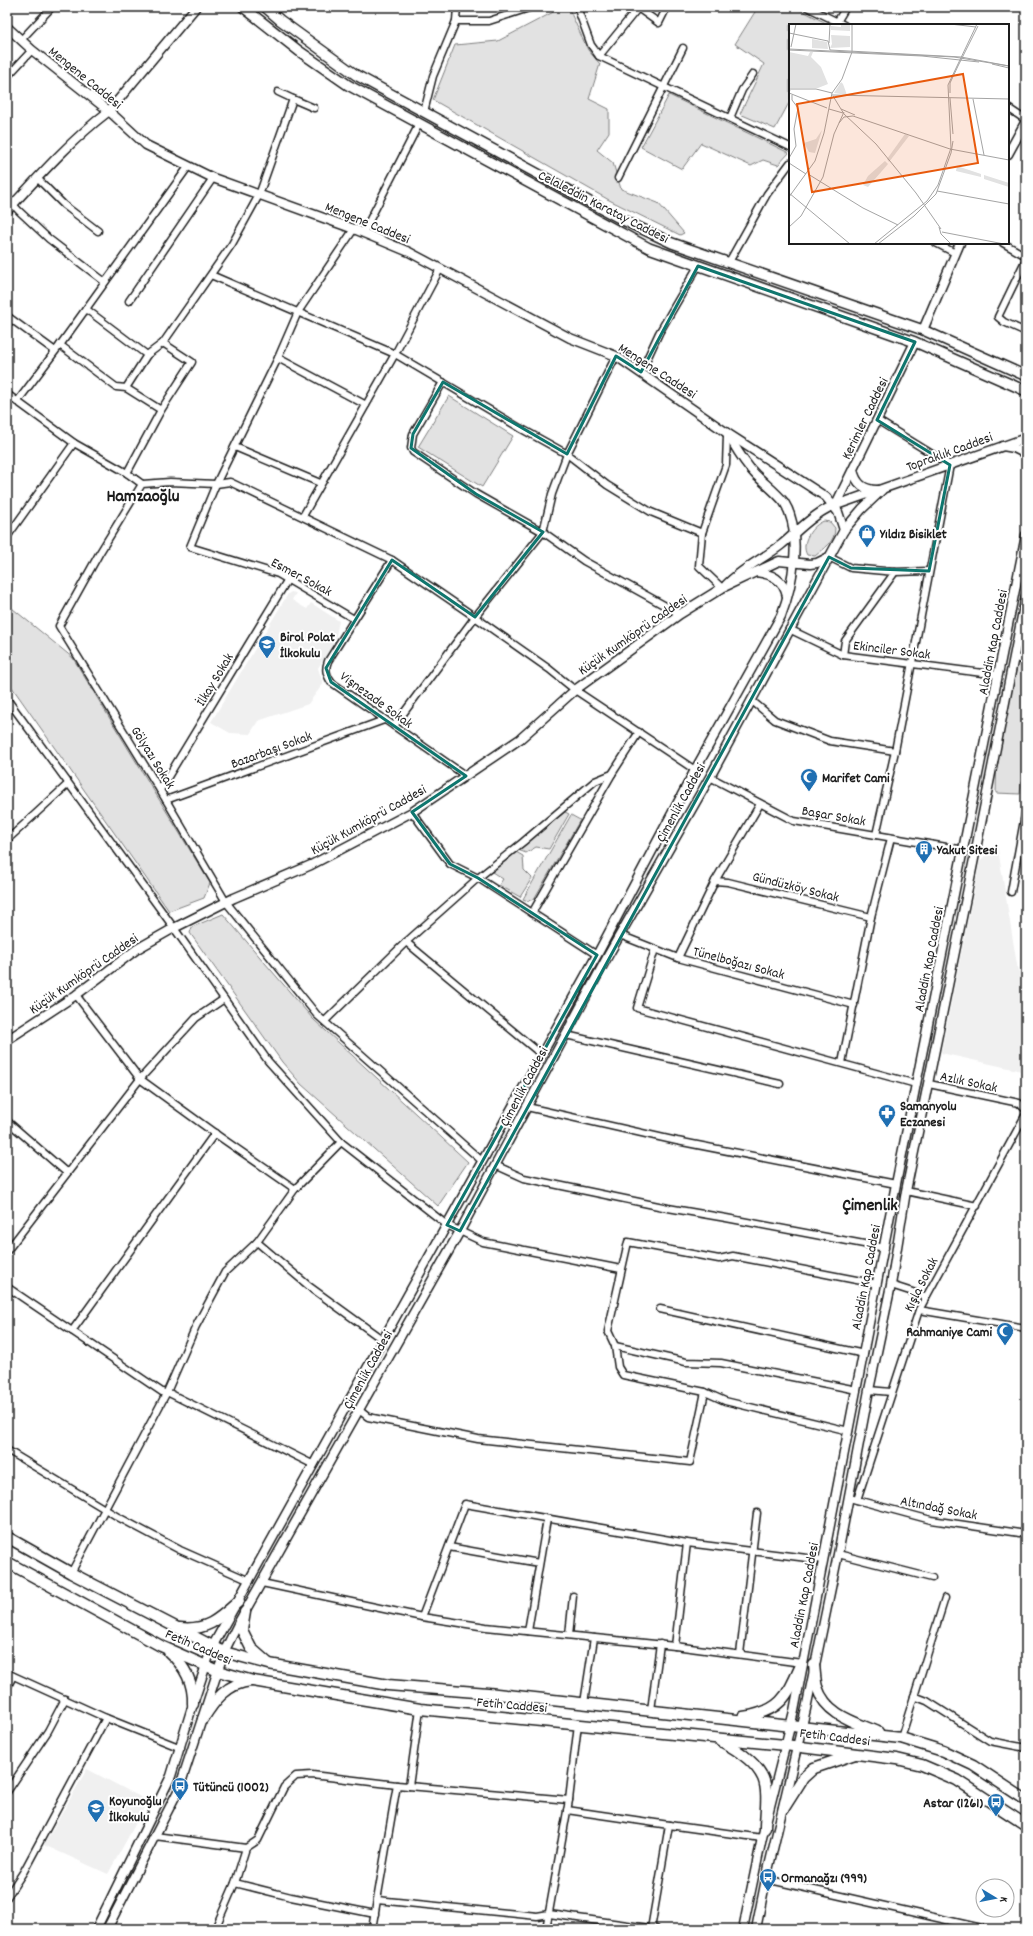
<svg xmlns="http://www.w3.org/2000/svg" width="1033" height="1936" font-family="Dekko,sans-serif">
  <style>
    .built { fill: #f0f0f0 }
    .green { fill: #e2e2e2; stroke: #7f7f7f }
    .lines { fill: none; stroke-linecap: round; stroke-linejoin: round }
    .minor-casing { stroke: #1c1c1c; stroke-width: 9 }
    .tertiary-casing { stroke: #1c1c1c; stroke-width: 11 }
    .secondary-casing { stroke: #1c1c1c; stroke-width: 12 }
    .primary-casing { stroke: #1c1c1c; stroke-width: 13 }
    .minor { stroke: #fff; stroke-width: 6 }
    .tertiary { stroke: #fff; stroke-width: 8 }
    .secondary { stroke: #fff; stroke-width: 9 }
    .primary { stroke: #fff; stroke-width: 10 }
    .marked { fill: none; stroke: #0f766e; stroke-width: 3; stroke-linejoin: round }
    .labels { text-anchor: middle; stroke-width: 4; stroke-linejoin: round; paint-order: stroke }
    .street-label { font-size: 14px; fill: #1c1c1c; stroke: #fff }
    .poi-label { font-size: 14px; font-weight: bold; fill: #1c1c1c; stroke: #fff; text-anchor: start }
    .district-label { font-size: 18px; font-weight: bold; fill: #1c1c1c; stroke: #fff }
    .inset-road { fill: none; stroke: #a4a4a4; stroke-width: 1 }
    .view { fill: #e8590c; fill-opacity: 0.15; stroke: #e8590c; stroke-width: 2 }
    .inset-edge { fill: none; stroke: #1c1c1c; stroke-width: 2 }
  </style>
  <rect width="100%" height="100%" fill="#fff"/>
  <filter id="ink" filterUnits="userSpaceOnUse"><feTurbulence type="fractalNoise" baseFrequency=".025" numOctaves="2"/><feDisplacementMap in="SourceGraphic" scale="8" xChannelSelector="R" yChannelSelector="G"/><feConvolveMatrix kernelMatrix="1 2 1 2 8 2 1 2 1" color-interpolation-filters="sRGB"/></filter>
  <g filter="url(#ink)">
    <!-- built -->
    <g class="built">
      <path d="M291,592l5,1 -4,7 8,5 7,4 4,-6 28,18 -4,19 -17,28 5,16 -15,20 -50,17 -8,13 -20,-1 -19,-11 77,-128z"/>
      <path d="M997,843l21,128 8,1v100l-85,-19 39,-192z"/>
      <path d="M87,1769l61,32 -40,73 -64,-29z"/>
    </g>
    <!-- green -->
    <g class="green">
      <path d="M563,7h5l20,43 12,14 -11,35 20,10v23l-12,18 16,13 8,26 37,14 26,30 -4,2 -71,-35 -176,-100 22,-55 43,-4z"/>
      <path d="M758,7h37l33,17 -1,1h-37v76l-15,28 -35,-15 24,-50 -29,-20z"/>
      <path d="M669,95l120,58 -11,12 -15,-5 -12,6 -50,-23 -19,26 -41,-22z"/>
      <path d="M449,396l64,40 -31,51 -64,-40z"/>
      <path d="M824,521l6,1 5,6c0,14 -10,20 -20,28l-8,-1c-7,-12 5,-30 17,-34z"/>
      <path d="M7,604l66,54 137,225 -6,15 -35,13 -162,-231z"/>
      <path d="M1014,662l12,2v74l-6,56 -24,-1 1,-44z"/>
      <path d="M565,812l4,2 -20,35 -13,-2 -10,6 -8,-3z"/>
      <path d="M571,815l9,5 -46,79 -6,2 -5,-2z"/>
      <path d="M516,852l7,4 1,14 8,8 -12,19 -21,-12 4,-6 -11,-7z"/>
      <path d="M223,914l90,105 155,143 -30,44 -137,-122 -19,-22 -92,-129 2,-6z"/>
    </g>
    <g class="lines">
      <defs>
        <g id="minor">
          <path d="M577,7l14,38 8,11 191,91"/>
          <path d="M807,7l37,18"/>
          <path d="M456,21h33l43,-14"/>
          <path d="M837,22l9,-15"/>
          <path d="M21,40l31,-33"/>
          <path d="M599,56l39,-48 21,15 8,-16"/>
          <path d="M7,77l25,-27"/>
          <path d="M293,99l21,9"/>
          <path d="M1008,108l18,12"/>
          <path d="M424,112l9,-36 23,-55 1,-14"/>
          <path d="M730,118l12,-28 11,-16"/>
          <path d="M37,178l27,27 34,26"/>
          <path d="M618,178l65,-130"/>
          <path d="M7,198l12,13 30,28 56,43"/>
          <path d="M363,233l56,-109"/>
          <path d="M936,243l19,10"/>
          <path d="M1003,243l23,13"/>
          <path d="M1026,259l-28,58 6,5 22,10"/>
          <path d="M729,262l38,-68 23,-31"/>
          <path d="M211,275l184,79 125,74 47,26 40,31 44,27 51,21"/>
          <path d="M129,301l84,-123"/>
          <path d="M86,309l61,46 -21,33"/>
          <path d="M7,316l48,35"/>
          <path d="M60,345l56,42 10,1 35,22"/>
          <path d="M147,355l16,-12 69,-99 27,-49 34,-96 -15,-7"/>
          <path d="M278,358l88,47"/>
          <path d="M641,372l18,-39 39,-67"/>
          <path d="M443,382l-30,52 -2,14 2,4 63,42 67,38 41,29 96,53"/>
          <path d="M7,394l67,49 53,30 15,11"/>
          <path d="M17,402l43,-57 128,-178"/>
          <path d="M235,447l85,36"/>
          <path d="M127,473l34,-63 31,-48 -29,-19"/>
          <path d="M303,516l92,-162 45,-85"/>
          <path d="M7,537l67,-94"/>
          <path d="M829,557l22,11 44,4 -50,69 -2,14"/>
          <path d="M392,560l-64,101c-3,8 -2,13 3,21l135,94"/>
          <path d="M895,572l34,-1"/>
          <path d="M722,588l-23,-22 3,-33 24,-68 1,-30"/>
          <path d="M354,619l-76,-45 -88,-27 26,-63 62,-126 20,-46 56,-83"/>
          <path d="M789,629l54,26 155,20"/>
          <path d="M1014,657l12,5"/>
          <path d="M7,699l167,229 94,133 73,81 106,83 36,17 138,27"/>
          <path d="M751,700l24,20 55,21 65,10"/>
          <path d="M394,726l81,-109 74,52 26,21 120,80"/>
          <path d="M710,777l84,44 170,29"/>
          <path d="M160,790l128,-211"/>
          <path d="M166,800l218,-80"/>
          <path d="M412,812l38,52 28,14 119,77"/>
          <path d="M876,835l19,-84 55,-286 -73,-45"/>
          <path d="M7,840l61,-56"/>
          <path d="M715,881l13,1 143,35"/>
          <path d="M1011,892l15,-83"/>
          <path d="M532,913l80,-139"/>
          <path d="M620,935l58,23 176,47"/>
          <path d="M406,942l136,113"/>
          <path d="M655,949l-18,59 279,76"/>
          <path d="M678,958l37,-77 45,-77"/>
          <path d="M76,995l64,84 80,58 75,52"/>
          <path d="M325,1021l81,-79 72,-64 45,-36 72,-61 17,-7 27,-42"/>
          <path d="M566,1035l214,49"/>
          <path d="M842,1063l29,-146 20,-79"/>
          <path d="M929,1084l90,19 7,7"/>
          <path d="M527,1107l150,34 219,43"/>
          <path d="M7,1121l60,52"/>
          <path d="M482,1161l-165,-146 -91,-113 -60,-102 -107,-174 40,-72 43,-70 28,-2 46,2 14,-2 162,78 83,57 68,-85 9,-38 15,-40 49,-98"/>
          <path d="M495,1165l29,13 144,30 58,10 159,30"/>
          <path d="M906,1191l71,15"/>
          <path d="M257,1242l53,45 73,53"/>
          <path d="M7,1251l133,-172 56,-61 28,-19"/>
          <path d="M891,1285l34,11"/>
          <path d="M7,1287l158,107"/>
          <path d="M660,1309l204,45"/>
          <path d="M919,1310l107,18"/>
          <path d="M72,1331l143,-198"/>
          <path d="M615,1346l71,16 35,1 136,27"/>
          <path d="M869,1390l22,2"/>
          <path d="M167,1392l147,73"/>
          <path d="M359,1410l9,7 110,22 212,23 15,-70"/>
          <path d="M849,1431l-124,-30 -20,-9 -82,-17 -5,-8 -3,-21 -7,-15 20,-89 91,17 14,-3 144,28"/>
          <path d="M7,1450l111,67 62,33 70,31"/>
          <path d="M853,1499l78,21 95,14"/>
          <path d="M857,1500l62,-190 107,-196"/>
          <path d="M449,1547l90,16"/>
          <path d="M838,1554l94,24"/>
          <path d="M71,1573l96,-181 29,-66 29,-54 32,-30 38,-53 46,-47"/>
          <path d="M262,1583l160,34 64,10 189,19 127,17"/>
          <path d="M422,1617l43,-113 222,39 136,17"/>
          <path d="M528,1631l19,-112"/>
          <path d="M569,1635l4,-39"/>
          <path d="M675,1646l12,-103"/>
          <path d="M740,1654l17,-141"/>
          <path d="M7,1673l99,45 75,30"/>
          <path d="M7,1688l6,-12"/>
          <path d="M914,1696l13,5 63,40 36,7"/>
          <path d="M584,1703l10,-65"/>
          <path d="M651,1710l9,-66"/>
          <path d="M901,1738l44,-140"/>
          <path d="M409,1786l11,-77"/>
          <path d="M7,1792l41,-61 17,-32"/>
          <path d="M567,1810l102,15 -18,104"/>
          <path d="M669,1825l93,13"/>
          <path d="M155,1836l91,12"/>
          <path d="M766,1879l220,50"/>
          <path d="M235,1883l56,14 84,17"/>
          <path d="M7,1897l17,-26 82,-153"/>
          <path d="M377,1900l160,16 12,-2 107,15"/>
          <path d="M215,1929l20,-46 11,-35 12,-8 26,-53 12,-11 16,-1 85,10 172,15"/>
          <path d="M372,1929l25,-144"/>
          <path d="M546,1929l23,-129 9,-76"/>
        </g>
        <g id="tertiary">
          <path d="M7,27l25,23 77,61 37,34 67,33 141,51 55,23 161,86 46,18 111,77 99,64 12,15 6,18"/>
          <path d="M1008,154l18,-33"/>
          <path d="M7,211c32,-35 64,-71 102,-100l87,-104"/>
          <path d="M923,330l37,-87"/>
          <path d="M1003,446l11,2 12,6"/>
          <path d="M853,470c3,13 10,20 24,20"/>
          <path d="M835,506l80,-164"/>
          <path d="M756,572c16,2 27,7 31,24"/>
          <path d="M726,585c16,-17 37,-26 55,-40 16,-13 29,-28 47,-37l198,-70"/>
          <path d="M7,1040l69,-45 61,-46 37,-21 60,-30 77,-33 101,-53 108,-73 55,-49 105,-76 42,-26 57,-27 31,3 7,-1 12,-6"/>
          <path d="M96,1929l75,-153 22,-72 19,-57 385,-692 98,-185 86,-154c12,-31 22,-84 3,-114 -8,-10 -20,-19 -29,-28 -12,-12 -19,-26 -28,-41"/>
          <path d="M107,1929l72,-140 45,-137 15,-30 221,-391 149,-277 101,-177 134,-247 18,-21 20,-19"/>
          <path d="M743,1929l19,-91 32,-127 102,-527 130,-649"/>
          <path d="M756,1929l10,-50 40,-170 32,-155 31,-164 22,-105 15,-94 69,-337 51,-258"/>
        </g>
        <g id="secondary">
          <path d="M243,7l56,44 49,34 301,163 266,94 111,49"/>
          <path d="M265,7l15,13 76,55 267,145 49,23 251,87 103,46"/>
        </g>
        <g id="primary">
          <path d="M7,1537l64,36 153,79 45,12 119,21 100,8 413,45 42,13 30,14 53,35"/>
          <path d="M7,1562l154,84 57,25 35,10 167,28 365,36 112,14 25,6 35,15 69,45"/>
          <path d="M245,1612l-3,18 9,18 17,15"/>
          <path d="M180,1628c27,3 39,-9 59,-27"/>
          <path d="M169,1652c16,14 25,30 24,52"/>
          <path d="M814,1665c1,7 1,15 3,22 9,28 37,35 61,45"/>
          <path d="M743,1717c39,-6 44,-21 59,-54"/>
          <path d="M203,1719c11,-18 24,-36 48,-38"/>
          <path d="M721,1741c15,8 35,21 42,37 6,14 2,35 2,50"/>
          <path d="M784,1808l19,-30 11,-10 41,-14"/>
        </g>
      </defs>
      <!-- minor casing -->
      <use href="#minor" class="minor-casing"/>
      <!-- tertiary casing -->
      <use href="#tertiary" class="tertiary-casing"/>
      <!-- secondary casing -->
      <use href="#secondary" class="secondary-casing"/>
      <!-- primary casing -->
      <use href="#primary" class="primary-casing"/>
      <!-- minor -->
      <use href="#minor" class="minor"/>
      <!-- tertiary -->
      <use href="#tertiary" class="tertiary"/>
      <!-- secondary -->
      <use href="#secondary" class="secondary"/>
      <!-- primary -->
      <use href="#primary" class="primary"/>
    </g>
  </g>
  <!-- marked area -->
  <path class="marked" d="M698,266l217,76 -38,78 73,45 -21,106 -78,-3 -22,-11 -369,674 -13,-6 150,-270 -119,-77 -28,-14 -38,-52 54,-36 -135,-94 -5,-14 66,-108 83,57 68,-85 -67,-38 -65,-46 2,-14 30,-52 124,72 49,-98 25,16z"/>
  <!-- icons -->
  <defs>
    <symbol id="shop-pin" viewBox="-11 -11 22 30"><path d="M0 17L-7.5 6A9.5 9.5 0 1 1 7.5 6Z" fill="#1f6fb2" stroke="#fff"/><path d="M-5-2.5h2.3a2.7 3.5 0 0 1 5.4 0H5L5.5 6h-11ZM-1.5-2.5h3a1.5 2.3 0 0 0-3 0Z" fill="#fff"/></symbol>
    <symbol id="school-pin" viewBox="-11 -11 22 30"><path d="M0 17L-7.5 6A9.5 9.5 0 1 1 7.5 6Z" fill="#1f6fb2" stroke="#fff"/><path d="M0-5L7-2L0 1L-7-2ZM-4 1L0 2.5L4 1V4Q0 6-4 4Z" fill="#fff"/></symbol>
    <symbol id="mosque-pin" viewBox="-11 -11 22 30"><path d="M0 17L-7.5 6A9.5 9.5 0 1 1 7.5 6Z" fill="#1f6fb2" stroke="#fff"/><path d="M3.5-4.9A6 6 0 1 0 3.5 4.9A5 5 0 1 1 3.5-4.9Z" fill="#fff"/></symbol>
    <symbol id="building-pin" viewBox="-11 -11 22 30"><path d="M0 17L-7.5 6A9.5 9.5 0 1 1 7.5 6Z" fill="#1f6fb2" stroke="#fff"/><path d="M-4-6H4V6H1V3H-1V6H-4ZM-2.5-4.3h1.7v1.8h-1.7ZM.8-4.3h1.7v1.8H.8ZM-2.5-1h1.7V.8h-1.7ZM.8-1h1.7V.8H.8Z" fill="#fff"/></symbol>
    <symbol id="pharmacy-pin" viewBox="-11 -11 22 30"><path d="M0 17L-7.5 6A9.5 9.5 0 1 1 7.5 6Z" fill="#1f6fb2" stroke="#fff"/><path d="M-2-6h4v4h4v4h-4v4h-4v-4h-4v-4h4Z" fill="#fff"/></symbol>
    <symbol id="bus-pin" viewBox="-11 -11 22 30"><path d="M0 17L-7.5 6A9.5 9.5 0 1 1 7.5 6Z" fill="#1f6fb2" stroke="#fff"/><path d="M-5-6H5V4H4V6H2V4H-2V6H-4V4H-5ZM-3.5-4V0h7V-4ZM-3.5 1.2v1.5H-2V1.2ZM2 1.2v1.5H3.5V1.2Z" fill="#fff"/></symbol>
  </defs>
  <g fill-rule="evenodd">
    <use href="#shop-pin" x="857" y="523" width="20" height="27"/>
    <use href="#school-pin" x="257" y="634" width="20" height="27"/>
    <use href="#mosque-pin" x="799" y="767" width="20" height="27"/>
    <use href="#building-pin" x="914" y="839" width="20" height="27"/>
    <use href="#pharmacy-pin" x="877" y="1103" width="20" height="27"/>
    <use href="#mosque-pin" x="995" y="1321" width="20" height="27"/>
    <use href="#bus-pin" x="170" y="1776" width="20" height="27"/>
    <use href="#bus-pin" x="986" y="1792" width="20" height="27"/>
    <use href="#school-pin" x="86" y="1798" width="20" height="27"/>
    <use href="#bus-pin" x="758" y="1867" width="20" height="27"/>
  </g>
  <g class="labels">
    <!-- street labels -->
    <g class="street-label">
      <text transform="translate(86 77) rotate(39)" y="5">Mengene Caddesi</text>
      <text transform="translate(604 206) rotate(27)" y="5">Celaleddin Karatay Caddesi</text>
      <text transform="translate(368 222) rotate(22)" y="5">Mengene Caddesi</text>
      <text transform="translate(658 370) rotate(33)" y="5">Mengene Caddesi</text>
      <text transform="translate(864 418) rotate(-64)" y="5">Kerimler Caddesi</text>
      <text transform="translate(949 451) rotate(-20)" y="5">Topraklık Caddesi</text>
      <text transform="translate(302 576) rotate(28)" y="5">Esmer Sokak</text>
      <text transform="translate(632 634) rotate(-35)" y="5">Küçük Kumköprü Caddesi</text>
      <text transform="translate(992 642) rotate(-79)" y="5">Aladdin Kap Caddesi</text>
      <text transform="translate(892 649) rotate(7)" y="5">Ekinciler Sokak</text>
      <text transform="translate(214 679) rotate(-59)" y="5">İlkay Sokak</text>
      <text transform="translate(377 699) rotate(36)" y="5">Vişnezade Sokak</text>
      <text transform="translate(271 749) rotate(-20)" y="5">Bazarbaşı Sokak</text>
      <text transform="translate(154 757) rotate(58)" y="5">Gölyazı Sokak</text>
      <text transform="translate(680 802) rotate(-61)" y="5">Çimenlik Caddesi</text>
      <text transform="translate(834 815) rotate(10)" y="5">Başar Sokak</text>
      <text transform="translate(368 819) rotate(-29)" y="5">Küçük Kumköprü Caddesi</text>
      <text transform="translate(796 886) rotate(14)" y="5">Gündüzköy Sokak</text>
      <text transform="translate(928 959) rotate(-79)" y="5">Aladdin Kap Caddesi</text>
      <text transform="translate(739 962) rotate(15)" y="5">Tünelboğazı Sokak</text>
      <text transform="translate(83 973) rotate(-35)" y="5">Küçük Kumköprü Caddesi</text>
      <text transform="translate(969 1081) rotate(12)" y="5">Azlık Sokak</text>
      <text transform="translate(523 1086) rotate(-62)" y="5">Çimenlik Caddesi</text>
      <text transform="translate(865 1277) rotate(-79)" y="5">Aladdin Kap Caddesi</text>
      <text transform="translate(920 1284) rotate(-63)" y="5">Kışla Sokak</text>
      <text transform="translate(367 1369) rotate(-61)" y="5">Çimenlik Caddesi</text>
      <text transform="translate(939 1507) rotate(11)" y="5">Altındağ Sokak</text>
      <text transform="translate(803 1595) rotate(-79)" y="5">Aladdin Kap Caddesi</text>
      <text transform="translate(199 1646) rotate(23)" y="5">Fetih Caddesi</text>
      <text transform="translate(512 1704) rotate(5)" y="5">Fetih Caddesi</text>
      <text transform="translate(835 1736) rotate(7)" y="5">Fetih Caddesi</text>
    </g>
    <!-- poi labels -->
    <g class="poi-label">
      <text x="880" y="538">Yıldız Bisiklet</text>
      <text x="280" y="641">Birol Polat<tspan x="280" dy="16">İlkokulu</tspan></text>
      <text x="822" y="782">Marifet Cami</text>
      <text x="937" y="854">Yakut Sitesi</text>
      <text x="900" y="1110">Samanyolu<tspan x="900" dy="16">Eczanesi</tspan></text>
      <text x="992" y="1336" text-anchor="end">Rahmaniye Cami</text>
      <text x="193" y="1791">Tütüncü (1002)</text>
      <text x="109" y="1805">Koyunoğlu<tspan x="109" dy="16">İlkokulu</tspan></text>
      <text x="983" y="1807" text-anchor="end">Astar (1261)</text>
      <text x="781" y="1882">Ormanağzı (999)</text>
    </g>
    <!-- district labels -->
    <g class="district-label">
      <text x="143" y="501">Hamzaoğlu</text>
      <text x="870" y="1210">Çimenlik</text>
    </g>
  </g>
  <!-- overview -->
  <g transform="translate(789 24)">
    <rect width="220" height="220" fill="#fff"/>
    <path d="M52,0h9v7l-19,-1v-4l10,1zM42,11l19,1v11l-20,1 2,-4zM23,15l15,3 1,7 -16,-1zM0,28l19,4 2,-4h3l-2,5 10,10 7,17 -10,4h-29zM52,58l2,2 4,11 -13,-2zM33,106l-7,23 -6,-1 -5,-9 12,-4zM116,110l4,2 -20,26 -2,-3zM96,137l3,3 -20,23 -5,-2 5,-9zM168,142l24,8v3l-25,-6zM195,151l25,8v4l-25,-8z" fill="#e2e2e2"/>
    <path class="inset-road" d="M161,0l26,3M0,9l39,8 2,9 131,7 48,9M40,19l1,-19M2,23l5,-23M0,25l165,8 55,9M0,26l133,6 57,6M203,40l17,4M1,67l-1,-2h27l16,4M0,69l38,15M161,69v-10l8,-17 20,-40M43,71l177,4M44,72l11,18 32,30 40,49 25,36M161,74l3,36M184,75l11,56M40,85l14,4M52,85l14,6M50,99l5,-6 9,-1 97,33 59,11M0,134l7,-12 -2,-17 4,-21 -6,-8v-5M0,139l17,11M19,150l55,34 35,17M148,167l72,13M0,169l61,51M0,173l26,-36 9,-28 8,-40 10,-14 10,-27v-28M0,203l12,-11 22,-39 11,-43 10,-22M150,203l2,7 10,10M153,208l62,12M85,220l53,-43 11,-16 13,-37 -3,-63 29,-61M89,220l36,-28 22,-22 15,-41 2,-12"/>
    <path class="view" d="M174,50l15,89 -166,29 -15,-88z"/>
    <rect width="220" height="220" class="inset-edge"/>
  </g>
  <!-- margin -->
  <rect width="1033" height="1936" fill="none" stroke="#fff" stroke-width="24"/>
  <rect x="12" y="12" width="1009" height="1912" fill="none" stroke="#1c1c1c" stroke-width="1.5" filter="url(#ink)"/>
  <!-- north arrow -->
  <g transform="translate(995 1898) rotate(100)"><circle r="19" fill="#ffffff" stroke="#a4a4a4"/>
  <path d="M0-3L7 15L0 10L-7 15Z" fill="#1f6fb2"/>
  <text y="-6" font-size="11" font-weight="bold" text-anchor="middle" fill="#1c1c1c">K</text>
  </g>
</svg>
